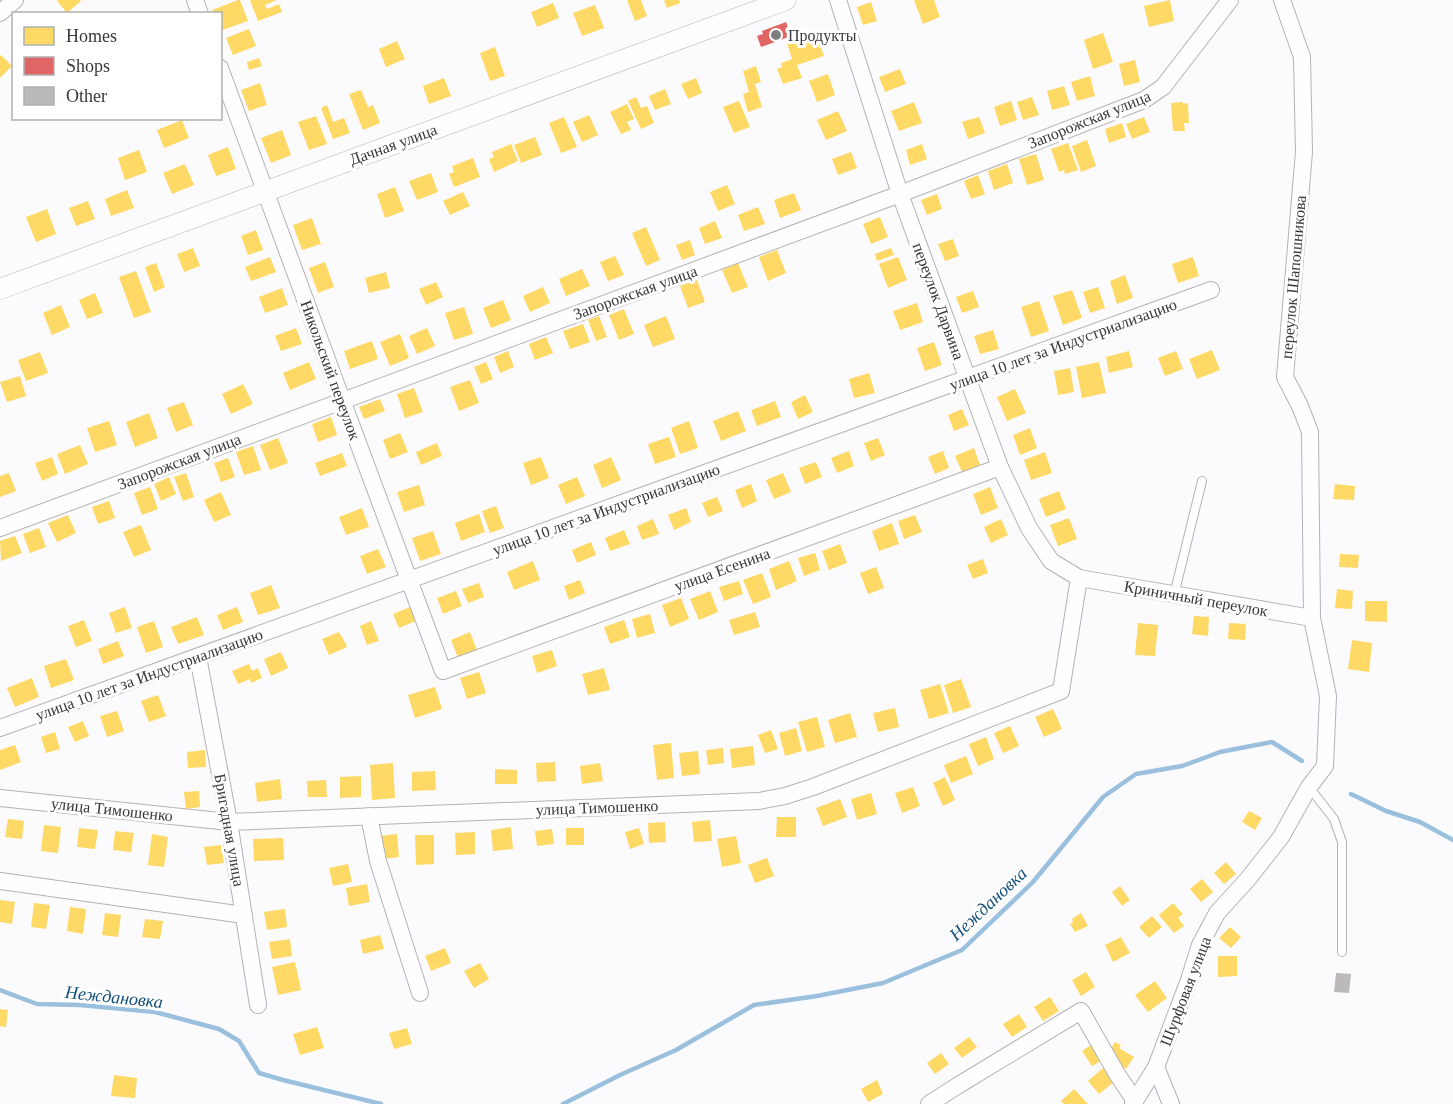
<svg xmlns="http://www.w3.org/2000/svg" width="1453" height="1104" font-family="Georgia,serif">
  <style>
    .homes { fill: #ffd966 }
    .shops { fill: #e06666 }
    .lines { fill: none; stroke-linecap: round; stroke-linejoin: round }
    .stream { stroke: #9bc0de; stroke-width: 4.5 }
    .building { fill: #bbb9b9 }
    .service-casing { stroke: #b3b2b5; stroke-width: 10 }
    .minor-casing { stroke: #b3b2b5; stroke-width: 18 }
    .tertiary-casing { stroke: #b3b2b5; stroke-width: 21 }
    .service { stroke: #fefeff; stroke-width: 8 }
    .minor { stroke: #fefeff; stroke-width: 16 }
    .tertiary { stroke: #fefeff; stroke-width: 20 }
    .poi-dot { fill: #7d7c80; stroke: #fff; stroke-width: 2 }
    .labels { text-anchor: middle; stroke-width: 6; stroke-linejoin: round; paint-order: stroke }
    .poi-label { font-size: 16px; fill: #39383c; stroke: #fff; text-anchor: start }
    .street-label { font-size: 16px; fill: #39383c; stroke: #fff }
    .water-label { font-size: 18px; font-style: italic; fill: #124f78; stroke: #fff }
  </style>
  <rect width="100%" height="100%" fill="#fbfafd"/>
  <!-- homes -->
  <g class="homes">
    <path d="M58,0h22l1,1 -14,12 -10,-12z"/>
    <path d="M238,0h2l8,21 -28,10v-17h-6l-2,-4z"/>
    <path d="M250,0h27l-12,5 2,4 12,-5 3,8 -24,9z"/>
    <path d="M627,0h14l6,16 -12,5z"/>
    <path d="M664,0h15l1,3 -13,5z"/>
    <path d="M914,0h20l6,17 -17,7z"/>
    <path d="M1170,0l4,21 -25,6 -5,-21z"/>
    <path d="M871,2l6,19 -14,4 -6,-18z"/>
    <path d="M553,3l6,15 -22,9 -6,-15z"/>
    <path d="M595,5l9,23 -22,8 -9,-23z"/>
    <path d="M249,29l7,17 -23,9 -7,-17z"/>
    <path d="M816,33l8,23 -27,9 5,13 -19,6 -6,-15 5,-2 -1,-4 11,-4 -5,-16z"/>
    <path d="M1103,33l10,29 -20,7 -9,-29z"/>
    <path d="M397,41l8,18 -19,8 -7,-18z"/>
    <path d="M495,47l10,29 -15,5 -10,-28z"/>
    <path d="M1,55l11,11 -12,12v-22z"/>
    <path d="M259,58l3,8 -13,4 -2,-8z"/>
    <path d="M1135,60l5,22 -16,4 -5,-22z"/>
    <path d="M756,66l5,16 -6,2 7,23 -14,5 -5,-18 6,-2 -6,-21z"/>
    <path d="M900,69l6,15 -21,8 -6,-15z"/>
    <path d="M828,74l7,21 -18,7 -8,-21z"/>
    <path d="M1090,76l5,20 -18,5 -6,-19z"/>
    <path d="M444,78l7,18 -22,8 -6,-18z"/>
    <path d="M696,78l6,15 -14,6 -7,-15z"/>
    <path d="M260,83l7,22 -18,6 -8,-21z"/>
    <path d="M1064,86l6,19 -18,5 -5,-19z"/>
    <path d="M665,89l6,15 -16,6 -6,-14z"/>
    <path d="M361,90l7,17 5,-2 7,18 -17,7 -14,-36z"/>
    <path d="M636,97l5,11 6,-2 7,17 -13,6 -13,-28z"/>
    <path d="M1032,97l7,18 -16,5 -6,-18z"/>
    <path d="M739,101l11,26 -16,6 -11,-26z"/>
    <path d="M1011,101l6,19 -17,6 -6,-19z"/>
    <path d="M914,102l8,21 -23,8 -8,-20z"/>
    <path d="M1183,102v2l5,-1 1,20h-5l1,8h-12l-2,-28z"/>
    <path d="M627,104l7,15 -7,3 4,8 -10,4 -11,-22z"/>
    <path d="M327,105l6,17 11,-4 6,15 -17,6 -12,-31z"/>
    <path d="M838,111l9,20 -21,9 -9,-20z"/>
    <path d="M589,115l9,20 -16,7 -9,-20z"/>
    <path d="M316,116l11,28 -18,6 -11,-28z"/>
    <path d="M564,117l13,30 -16,6 -12,-30z"/>
    <path d="M979,117l6,16 -17,6 -6,-17z"/>
    <path d="M1144,117l6,15 -18,7 -6,-15z"/>
    <path d="M182,120l7,18 -25,10 -7,-18z"/>
    <path d="M1122,123l4,14 -17,6 -4,-14z"/>
    <path d="M282,130l9,25 -20,8 -10,-25z"/>
    <path d="M535,137l7,18 -21,8 -7,-18z"/>
    <path d="M1087,140l9,26 -15,6 -9,-26z"/>
    <path d="M1068,143l10,27 -13,4 -1,-4 -5,2 -8,-23z"/>
    <path d="M511,144l7,17 -24,11 -5,-13 5,-2 -2,-5z"/>
    <path d="M922,144l5,15 -17,6 -4,-15z"/>
    <path d="M228,147l8,22 -20,7 -8,-21z"/>
    <path d="M139,150l8,22 -22,8 -7,-22z"/>
    <path d="M851,152l6,16 -19,7 -6,-16z"/>
    <path d="M1036,154l8,26 -17,5 -8,-26z"/>
    <path d="M473,158l7,19 -26,10 -5,-13 5,-2 -2,-6z"/>
    <path d="M185,164l9,21 -22,9 -9,-21z"/>
    <path d="M1007,164l6,19 -19,7 -6,-19z"/>
    <path d="M431,173l7,19 -21,8 -8,-19z"/>
    <path d="M978,175l7,19 -14,5 -7,-18z"/>
    <path d="M727,185l8,19 -17,7 -8,-19z"/>
    <path d="M395,187l9,24 -19,7 -8,-24z"/>
    <path d="M127,190l7,18 -23,8 -6,-17z"/>
    <path d="M463,192l7,14 -20,9 -7,-14z"/>
    <path d="M794,193l7,17 -21,8 -6,-18z"/>
    <path d="M937,194l5,15 -15,6 -6,-15z"/>
    <path d="M88,201l7,18 -19,7 -7,-18z"/>
    <path d="M758,207l7,17 -21,7 -6,-16z"/>
    <path d="M47,209l9,25 -20,8 -10,-25z"/>
    <path d="M880,217l8,20 -17,7 -8,-20z"/>
    <path d="M312,218l9,26 -19,6 -9,-25z"/>
    <path d="M715,221l7,17 -17,6 -6,-16z"/>
    <path d="M646,227l14,33 -14,6 -14,-33z"/>
    <path d="M256,230l7,20 -15,5 -7,-19z"/>
    <path d="M953,239l6,17 -14,5 -7,-17z"/>
    <path d="M690,240l5,15 -13,5 -6,-15z"/>
    <path d="M193,248l7,18 -16,6 -7,-18z"/>
    <path d="M891,248l3,7 -17,6 -2,-7z"/>
    <path d="M777,250l9,23 -18,8 -9,-24z"/>
    <path d="M615,256l9,19 -16,6 -8,-19z"/>
    <path d="M270,257l6,15 -25,9 -6,-14z"/>
    <path d="M898,257l9,23 -19,8 -9,-24z"/>
    <path d="M1193,257l6,19 -21,7 -6,-19z"/>
    <path d="M325,262l9,25 -16,6 -9,-25z"/>
    <path d="M156,263l9,24 -11,5 -9,-25z"/>
    <path d="M738,263l10,24 -16,6 -10,-23z"/>
    <path d="M582,269l8,17 -24,10 -7,-17z"/>
    <path d="M136,271l15,41 -17,6 -15,-41z"/>
    <path d="M386,272l4,16 -21,5 -4,-15z"/>
    <path d="M1125,275l8,23 -16,6 -7,-23z"/>
    <path d="M697,280l8,22 -17,6 -8,-22z"/>
    <path d="M436,282l7,15 -17,8 -7,-16z"/>
    <path d="M543,287l7,16 -20,9 -7,-16z"/>
    <path d="M1098,287l7,21 -15,5 -7,-21z"/>
    <path d="M282,288l6,17 -23,8 -6,-16z"/>
    <path d="M1072,290l10,28 -19,7 -10,-29z"/>
    <path d="M973,291l6,16 -17,6 -6,-16z"/>
    <path d="M95,293l8,20 -16,6 -8,-19z"/>
    <path d="M503,300l8,20 -20,8 -8,-20z"/>
    <path d="M1039,301l10,30 -18,6 -10,-30z"/>
    <path d="M917,303l6,19 -23,8 -7,-19z"/>
    <path d="M61,305l9,22 -18,8 -9,-22z"/>
    <path d="M464,307l9,27 -19,6 -9,-27z"/>
    <path d="M624,309l10,25 -15,6 -10,-25z"/>
    <path d="M599,316l8,21 -11,4 -8,-21z"/>
    <path d="M666,316l9,23 -22,8 -9,-22z"/>
    <path d="M583,324l7,18 -20,7 -7,-18z"/>
    <path d="M296,328l6,16 -21,7 -6,-15z"/>
    <path d="M427,328l8,18 -18,8 -8,-18z"/>
    <path d="M993,330l6,19 -19,5 -6,-18z"/>
    <path d="M400,334l9,24 -19,8 -10,-24z"/>
    <path d="M546,337l7,16 -18,7 -6,-16z"/>
    <path d="M372,341l6,18 -28,10 -6,-18z"/>
    <path d="M934,342l8,23 -17,6 -8,-23z"/>
    <path d="M1212,350l8,20 -23,9 -8,-20z"/>
    <path d="M508,351l6,16 -14,6 -6,-16z"/>
    <path d="M1129,351l4,16 -24,6 -3,-16z"/>
    <path d="M1176,351l7,18 -18,7 -7,-18z"/>
    <path d="M40,352l8,21 -22,8 -8,-21z"/>
    <path d="M309,362l7,17 -26,11 -7,-17z"/>
    <path d="M486,362l7,17 -12,5 -7,-17z"/>
    <path d="M1099,362l7,31 -24,5 -6,-31z"/>
    <path d="M1070,368l4,24 -16,3 -4,-24z"/>
    <path d="M869,373l6,20 -21,5 -5,-19z"/>
    <path d="M20,376l6,20 -19,6 -7,-20z"/>
    <path d="M470,380l9,23 -20,8 -9,-24z"/>
    <path d="M243,384l10,20 -22,10 -9,-20z"/>
    <path d="M414,388l9,24 -18,6 -8,-24z"/>
    <path d="M1015,389l11,24 -19,8 -10,-24z"/>
    <path d="M805,395l8,17 -15,7 -7,-17z"/>
    <path d="M380,399l5,12 -21,8 -5,-12z"/>
    <path d="M775,401l6,16 -24,9 -6,-16z"/>
    <path d="M184,402l9,23 -17,7 -9,-24z"/>
    <path d="M962,409l7,16 -15,6 -6,-16z"/>
    <path d="M738,411l8,20 -25,10 -8,-20z"/>
    <path d="M149,413l9,25 -23,9 -9,-25z"/>
    <path d="M331,417l6,18 -19,7 -6,-18z"/>
    <path d="M109,421l8,24 -22,7 -8,-24z"/>
    <path d="M689,421l9,27 -18,6 -9,-26z"/>
    <path d="M1030,428l7,20 -17,7 -7,-20z"/>
    <path d="M400,433l8,19 -18,7 -7,-19z"/>
    <path d="M669,437l7,20 -21,7 -7,-20z"/>
    <path d="M278,438l10,25 -18,7 -10,-25z"/>
    <path d="M878,438l7,17 -14,6 -7,-18z"/>
    <path d="M437,443l5,13 -21,9 -5,-13z"/>
    <path d="M80,445l8,19 -23,10 -8,-20z"/>
    <path d="M253,446l8,24 -17,5 -8,-23z"/>
    <path d="M974,448l6,17 -18,7 -7,-16z"/>
    <path d="M849,451l5,15 -17,7 -6,-15z"/>
    <path d="M943,451l6,17 -14,6 -7,-17z"/>
    <path d="M1045,452l7,21 -21,7 -7,-20z"/>
    <path d="M342,453l5,13 -27,10 -5,-13z"/>
    <path d="M52,457l6,17 -16,7 -7,-18z"/>
    <path d="M541,457l8,21 -18,7 -8,-22z"/>
    <path d="M611,457l10,23 -19,8 -9,-23z"/>
    <path d="M228,458l7,19 -14,5 -7,-19z"/>
    <path d="M816,462l6,15 -17,7 -6,-16z"/>
    <path d="M9,473l7,18 -16,6v-21z"/>
    <path d="M186,473l8,24 -11,4 -9,-24z"/>
    <path d="M783,473l8,19 -17,7 -8,-19z"/>
    <path d="M169,477l7,17 -15,7 -7,-17z"/>
    <path d="M577,477l8,19 -19,8 -8,-19z"/>
    <path d="M751,484l6,17 -15,7 -7,-18z"/>
    <path d="M1335,484l20,2 -1,14 -21,-1z"/>
    <path d="M419,485l6,20 -21,7 -7,-20z"/>
    <path d="M150,487l8,22 -16,6 -8,-22z"/>
    <path d="M990,487l8,21 -17,7 -8,-21z"/>
    <path d="M1059,491l7,18 -20,8 -7,-18z"/>
    <path d="M221,492l10,23 -17,7 -10,-22z"/>
    <path d="M717,497l6,14 -15,6 -6,-14z"/>
    <path d="M109,501l6,17 -17,6 -6,-17z"/>
    <path d="M496,506l8,22 -14,5 -8,-22z"/>
    <path d="M362,508l7,19 -23,8 -7,-18z"/>
    <path d="M686,508l5,14 -17,8 -6,-15z"/>
    <path d="M479,514l6,18 -24,9 -6,-18z"/>
    <path d="M68,515l8,18 -19,9 -9,-19z"/>
    <path d="M915,515l7,17 -18,7 -6,-18z"/>
    <path d="M1069,518l8,21 -19,7 -8,-21z"/>
    <path d="M653,519l6,15 -17,6 -5,-14z"/>
    <path d="M1001,519l7,16 -17,8 -7,-16z"/>
    <path d="M892,523l7,21 -20,7 -7,-20z"/>
    <path d="M141,525l10,25 -17,7 -11,-25z"/>
    <path d="M39,528l7,19 -16,6 -7,-19z"/>
    <path d="M624,530l6,14 -20,7 -5,-13z"/>
    <path d="M433,531l8,23 -21,7 -8,-23z"/>
    <path d="M15,536l7,17 -21,8 -1,-20z"/>
    <path d="M591,542l5,13 -19,8 -5,-13z"/>
    <path d="M840,544l7,19 -18,7 -7,-19z"/>
    <path d="M378,549l8,18 -19,7 -7,-18z"/>
    <path d="M815,553l5,17 -16,6 -6,-18z"/>
    <path d="M1340,554l19,1 -1,13 -19,-1z"/>
    <path d="M983,559l5,14 -15,6 -6,-14z"/>
    <path d="M533,561l7,19 -26,10 -7,-18z"/>
    <path d="M789,561l8,20 -21,9 -7,-21z"/>
    <path d="M876,567l8,21 -16,6 -8,-21z"/>
    <path d="M762,573l9,24 -18,7 -10,-24z"/>
    <path d="M580,580l5,13 -16,7 -5,-14z"/>
    <path d="M739,581l4,13 -19,7 -5,-14z"/>
    <path d="M479,583l5,14 -16,6 -6,-14z"/>
    <path d="M271,585l9,23 -22,7 -8,-22z"/>
    <path d="M1337,589l16,2 -1,18 -17,-1z"/>
    <path d="M456,591l6,15 -19,8 -6,-16z"/>
    <path d="M710,591l8,21 -19,8 -9,-21z"/>
    <path d="M681,598l8,21 -19,8 -8,-22z"/>
    <path d="M1365,601h22v21l-22,-1z"/>
    <path d="M125,607l7,21 -16,5 -7,-20z"/>
    <path d="M237,607l6,15 -20,8 -6,-15z"/>
    <path d="M410,607l6,14 -17,7 -6,-14z"/>
    <path d="M755,612l5,15 -26,8 -5,-15z"/>
    <path d="M650,614l5,19 -18,5 -5,-19z"/>
    <path d="M1194,616l15,1 -1,19 -16,-2z"/>
    <path d="M197,617l7,18 -26,9 -7,-17z"/>
    <path d="M84,620l8,21 -16,6 -8,-21z"/>
    <path d="M624,620l6,17 -20,7 -6,-17z"/>
    <path d="M154,621l9,26 -17,6 -9,-26z"/>
    <path d="M371,621l8,20 -12,4 -7,-19z"/>
    <path d="M1138,623l20,2 -3,31 -20,-1z"/>
    <path d="M1229,623l17,1 -1,16 -17,-1z"/>
    <path d="M339,632l2,4h1l5,11 -18,8 -7,-16z"/>
    <path d="M470,632l7,18 -19,8 -7,-18z"/>
    <path d="M1352,640l20,3 -3,29 -21,-3z"/>
    <path d="M118,641l6,15 -21,8 -5,-15z"/>
    <path d="M552,650l5,16 -20,7 -5,-17z"/>
    <path d="M281,652l7,16 -17,8 -7,-17z"/>
    <path d="M66,659l8,21 -23,8 -7,-22z"/>
    <path d="M249,664l3,7 6,-3 4,10 -11,5 -1,-4 -12,5 -6,-13z"/>
    <path d="M604,668l6,22 -22,5 -6,-21z"/>
    <path d="M479,672l7,21 -19,6 -7,-21z"/>
    <path d="M32,678l7,19 -24,10 -8,-19z"/>
    <path d="M961,679l10,28 -18,6 -9,-28z"/>
    <path d="M940,684l9,29 -20,6 -9,-29z"/>
    <path d="M435,687l7,22 -27,9 -7,-23z"/>
    <path d="M158,695l8,21 -17,6 -8,-21z"/>
    <path d="M895,708l4,19 -21,5 -5,-19z"/>
    <path d="M1053,709l9,20 -18,8 -9,-20z"/>
    <path d="M117,711l7,20 -17,6 -7,-21z"/>
    <path d="M850,713l7,24 -22,6 -7,-23z"/>
    <path d="M817,717l8,30 -18,5 -9,-30z"/>
    <path d="M83,721l6,15 -14,6 -7,-15z"/>
    <path d="M1010,726l9,20 -16,7 -9,-20z"/>
    <path d="M796,728l6,23 -17,5 -6,-23z"/>
    <path d="M771,730l7,19 -13,4 -7,-18z"/>
    <path d="M55,732l5,17 -14,4 -5,-16z"/>
    <path d="M986,737l8,22 -16,7 -9,-22z"/>
    <path d="M671,743l3,35 -17,2 -4,-35z"/>
    <path d="M15,745l6,17 -21,8v-20z"/>
    <path d="M753,746l2,19 -23,3 -2,-19z"/>
    <path d="M723,748l1,15 -16,2 -2,-15z"/>
    <path d="M205,750l1,17 -18,1 -1,-16z"/>
    <path d="M698,751l2,23 -18,2 -3,-23z"/>
    <path d="M966,756l7,18 -22,9 -7,-18z"/>
    <path d="M555,762l1,19 -19,1 -1,-19z"/>
    <path d="M393,763l2,35 -23,2 -2,-35z"/>
    <path d="M600,763l3,18 -21,3 -2,-18z"/>
    <path d="M495,769l22,1v14h-22z"/>
    <path d="M435,771l1,19 -24,1v-19z"/>
    <path d="M361,776v21l-21,1v-21z"/>
    <path d="M945,777l10,23 -12,6 -10,-23z"/>
    <path d="M280,779l2,20 -25,3 -2,-19z"/>
    <path d="M326,780l1,17h-19l-1,-16z"/>
    <path d="M913,787l7,19 -18,7 -7,-20z"/>
    <path d="M199,791l1,16 -14,2 -2,-17z"/>
    <path d="M871,793l6,21 -20,6 -6,-21z"/>
    <path d="M840,799l7,18 -24,9 -7,-18z"/>
    <path d="M1249,811l13,7 -7,12 -13,-8z"/>
    <path d="M777,817h19v20h-20z"/>
    <path d="M8,819l16,2 -2,18 -17,-2z"/>
    <path d="M710,820l2,21 -18,1 -2,-20z"/>
    <path d="M665,822l1,20 -17,1 -1,-20z"/>
    <path d="M44,825l17,2 -3,26 -17,-2z"/>
    <path d="M511,827l2,22 -20,2 -2,-21z"/>
    <path d="M79,828l19,2 -3,19 -18,-2z"/>
    <rect x="566" y="828" width="18" height="17"/>
    <path d="M639,828l5,16 -14,5 -5,-17z"/>
    <path d="M552,829l2,15 -17,2 -2,-15z"/>
    <path d="M115,831l19,2 -3,19 -18,-2z"/>
    <path d="M475,832v22l-19,1 -1,-22z"/>
    <path d="M152,834l16,3 -4,30 -16,-2z"/>
    <path d="M397,834l2,23 -17,2 -2,-23z"/>
    <path d="M415,835h19v29l-18,1z"/>
    <path d="M736,836l5,27 -19,4 -5,-28z"/>
    <path d="M283,838l1,22 -30,1 -1,-22z"/>
    <path d="M221,845l3,18 -17,2 -3,-18z"/>
    <path d="M767,858l7,18 -19,7 -7,-18z"/>
    <path d="M1226,862l10,12 -12,10 -10,-11z"/>
    <path d="M348,864l4,18 -19,4 -4,-18z"/>
    <path d="M1202,879l11,13 -12,10 -11,-13z"/>
    <path d="M367,884l3,18 -21,4 -3,-18z"/>
    <path d="M1120,886l10,14 -8,6 -10,-14z"/>
    <path d="M0,900l15,2 -3,22 -12,-2z"/>
    <path d="M34,903l16,2 -4,24 -15,-2z"/>
    <path d="M1173,903l10,11 -5,4 6,8 -10,7 -15,-18z"/>
    <path d="M70,907l16,2 -3,25 -16,-3z"/>
    <path d="M285,909l2,18 -20,3 -3,-18z"/>
    <path d="M105,913l16,2 -3,22 -16,-2z"/>
    <path d="M1081,913l7,13 -13,6 -5,-8 3,-2 -1,-3z"/>
    <path d="M1152,916l10,11 -13,11 -10,-11z"/>
    <path d="M145,919l18,2 -3,18 -18,-2z"/>
    <path d="M1230,927l11,10 -10,11 -12,-10z"/>
    <path d="M380,935l4,14 -21,5 -3,-14z"/>
    <path d="M1121,937l9,16 -17,9 -8,-17z"/>
    <path d="M290,939l2,17 -20,3 -3,-17z"/>
    <path d="M445,948l6,15 -20,8 -6,-15z"/>
    <path d="M1218,956h19v20l-19,1z"/>
    <path d="M295,962l6,28 -23,5 -6,-28z"/>
    <path d="M480,963l9,16 -15,9 -10,-17z"/>
    <path d="M1086,972l9,15 -14,9 -9,-16z"/>
    <path d="M1155,981l12,17 -19,14 -13,-17z"/>
    <path d="M1050,997l9,14 -16,10 -9,-14z"/>
    <path d="M0,1009l8,1 -2,17 -6,-1z"/>
    <path d="M1019,1014l8,13 -15,10 -9,-13z"/>
    <path d="M317,1027l7,21 -24,7 -7,-21z"/>
    <path d="M407,1028l5,16 -18,5 -5,-16z"/>
    <path d="M969,1037l8,10 -15,11 -8,-10z"/>
    <path d="M1115,1042l6,3 -2,3 15,9 -8,12 -14,-9 4,-7 -5,-4z"/>
    <path d="M1091,1045l10,16 -9,5 -10,-15z"/>
    <path d="M941,1053l8,11 -14,10 -8,-11z"/>
    <path d="M1103,1068l11,14 -15,12 -11,-13z"/>
    <path d="M114,1075l23,3 -2,20 -24,-2z"/>
    <path d="M877,1080l6,14 -15,8 -7,-13z"/>
    <path d="M1074,1089l14,15h-24l-3,-3z"/>
  </g>
  <!-- shops -->
  <path class="shops" d="M786,22l5,14 -30,11 -4,-11 6,-2 -1,-3z"/>
  <g class="lines">
    <!-- stream -->
    <g class="stream">
      <path d="M1351,794l35,17 34,11 33,18"/>
      <path d="M0,990l37,14 43,1 75,7 64,17 20,12 20,32 24,7 98,24"/>
      <path d="M563,1104l57,-29 56,-25 78,-45 63,-9 66,-13 79,-33 71,-68 70,-85 33,-23 46,-8 38,-14 52,-10 30,19"/>
    </g>
  </g>
  <!-- building -->
  <path class="building" d="M1336,973l15,1 -2,19 -15,-1z"/>
  <g class="lines">
    <defs>
      <g id="service">
        <path d="M1174,595l28,-114"/>
        <path d="M1309,787l25,32 8,23v110"/>
      </g>
      <g id="minor">
        <path d="M195,0l5,14"/>
        <path d="M838,0l62,194 100,273 29,61 22,33 28,17 233,40"/>
        <path d="M0,13l15,-13"/>
        <path d="M220,68l122,332 101,271 557,-204"/>
        <path d="M0,528l900,-334 244,-94 19,-13 67,-87"/>
        <path d="M198,657l31,165 29,183"/>
        <path d="M0,728l1211,-438"/>
        <path d="M0,798l229,24 530,-21 26,-5 28,-9 248,-96 18,-113"/>
        <path d="M369,816l9,45 42,132"/>
        <path d="M0,881l244,34"/>
        <path d="M1156,1067l15,37"/>
        <path d="M929,1104l28,-18 124,-75 36,63 18,27"/>
        <path d="M1133,1104l23,-37 33,-87 11,-35 17,-32 31,-34 33,-42 28,-50 16,-21 3,-70 -16,-78 -2,-186 -10,-26 -15,-29 19,-225 -2,-95 -20,-57"/>
      </g>
      <path id="tertiary" d="M0,289l786,-289"/>
    </defs>
    <!-- service casing -->
    <use href="#service" class="service-casing"/>
    <!-- minor casing -->
    <use href="#minor" class="minor-casing"/>
    <!-- tertiary casing -->
    <use href="#tertiary" class="tertiary-casing"/>
    <!-- service -->
    <use href="#service" class="service"/>
    <!-- minor -->
    <use href="#minor" class="minor"/>
    <!-- tertiary -->
    <use href="#tertiary" class="tertiary"/>
  </g>
  <!-- markers -->
  <circle class="poi-dot" cx="776" cy="35" r="6"/>
  <g class="labels">
    <!-- poi labels -->
    <g class="poi-label">
      <text x="788" y="41">Продукты</text>
    </g>
    <!-- street labels -->
    <g class="street-label">
      <text transform="translate(1089 119) rotate(-22)" y="6">Запорожская улица</text>
      <text transform="translate(393 144) rotate(-20)" y="6">Дачная улица</text>
      <text transform="translate(1293 277) rotate(-85)" y="6">переулок Шапошникова</text>
      <text transform="translate(635 292) rotate(-20)" y="6">Запорожская улица</text>
      <text transform="translate(939 301) rotate(70)" y="6">переулок Дарвина</text>
      <text transform="translate(1063 344) rotate(-20)" y="6">улица 10 лет за Индустриализацию</text>
      <text transform="translate(331 370) rotate(70)" y="6">Никольский переулок</text>
      <text transform="translate(179 461) rotate(-21)" y="6">Запорожская улица</text>
      <text transform="translate(606 509) rotate(-20)" y="6">улица 10 лет за Индустриализацию</text>
      <text transform="translate(722 569) rotate(-20)" y="6">улица Есенина</text>
      <text transform="translate(1196 598) rotate(10)" y="6">Криничный переулок</text>
      <text transform="translate(149 674) rotate(-20)" y="6">улица 10 лет за Индустриализацию</text>
      <text transform="translate(597 807) rotate(-2)" y="6">улица Тимошенко</text>
      <text transform="translate(112 809) rotate(6)" y="6">улица Тимошенко</text>
      <text transform="translate(230 830) rotate(80)" y="6">Бригадная улица</text>
      <text transform="translate(1185 991) rotate(-69)" y="6">Шурфовая улица</text>
    </g>
    <!-- water labels -->
    <g class="water-label">
      <text transform="translate(988 904) rotate(-43)" y="6">Неждановка</text>
      <text transform="translate(114 997) rotate(6)" y="6">Неждановка</text>
    </g>
  </g>
  <!-- legend -->
  <rect x="12" y="12" width="210" height="108" fill="#ffffff" stroke="#b0afb1" stroke-width="1.5"/>
  <rect x="24" y="27" width="30" height="18" fill="#ffd966" stroke="#b0afb1" stroke-width="1.5"/>
  <text x="66" y="42" font-size="18" fill="#39383c">Homes</text>
  <rect x="24" y="57" width="30" height="18" fill="#e06666" stroke="#b0afb1" stroke-width="1.5"/>
  <text x="66" y="72" font-size="18" fill="#39383c">Shops</text>
  <rect x="24" y="87" width="30" height="18" fill="#bbb9b9" stroke="#b0afb1" stroke-width="1.5"/>
  <text x="66" y="102" font-size="18" fill="#39383c">Other</text>
</svg>
